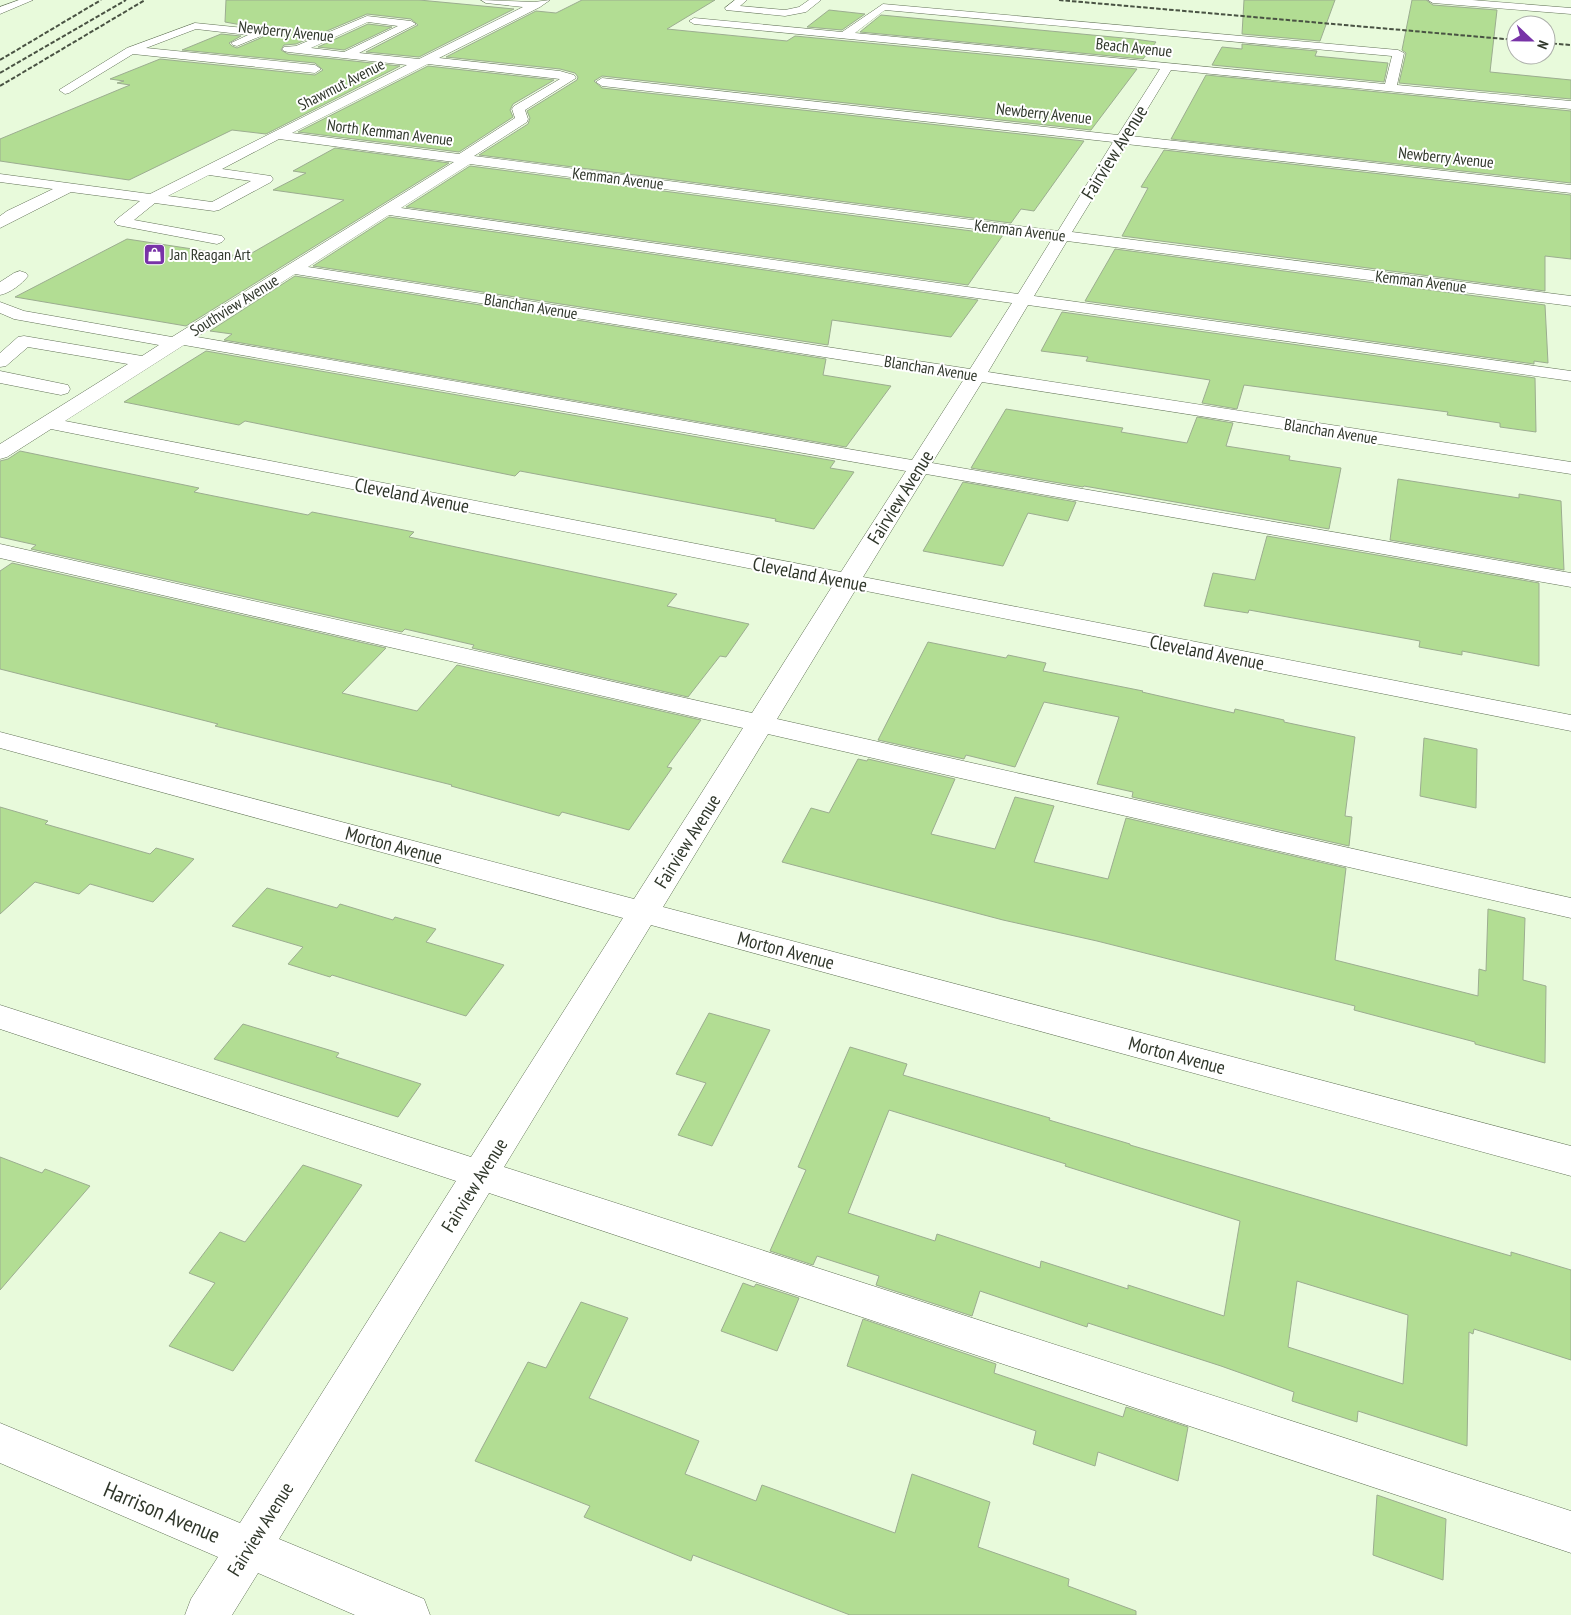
<svg xmlns="http://www.w3.org/2000/svg" width="1571" height="1615" font-family="'PT Sans Narrow',sans-serif">
  <style>
    .building { fill: #b2dd93; stroke: #9cad90; fill-rule: evenodd }
    .lines { fill: none; stroke-linecap: round; stroke-linejoin: round }
    .minor-casing { stroke: #627257; stroke-width: 1 }
    .major-casing { stroke: #627257; stroke-width: 1 }
    .minor { fill: #fff; fill-rule: evenodd }
    .major { fill: #fff; fill-rule: evenodd }
    .rail { stroke: #495243; stroke-width: 2; stroke-dasharray: 4.5 2; stroke-linecap: butt }
    .labels { text-anchor: middle; stroke-width: 4; stroke-linejoin: round; paint-order: stroke }
    .far-street-label { font-size: 16px; fill: #30372b; stroke: #fff }
    .far-poi-label { font-size: 16px; fill: #30372b; stroke: #fff; text-anchor: start }
    .street-label { font-size: 19px; fill: #30372b; stroke: #fff }
    .near-street-label { font-size: 22px; fill: #30372b; stroke: #fff }
  </style>
  <rect width="100%" height="100%" fill="#e8fadb"/>
  <!-- building -->
  <g class="building">
    <path d="M226,0h193l95,9 -95,48 -53,-5 52,-27 -7,-6 -44,-5 -71,30 -12,1 -3,5 7,4 112,12 -134,68 -34,-4 -103,50 -129,-19v-22l130,-54 -13,-2 7,-2 -14,-2 50,-20 155,16 8,-5 -8,-7 -133,-13 39,-16 20,2 -12,7 3,3 5,2 26,-11 -5,-9 -33,-6z"/>
    <path d="M582,0h133l-48,29 120,12 8,-5 342,33 -46,61 -489,-54 -8,5 8,7 482,53 -50,70 -13,-2 -10,14 -532,-68 49,-31 2,-6 -3,-7 50,-31 1,-3 -3,-4 -15,-4 -114,-12 90,-46 20,2z"/>
    <path d="M1244,0h91l-15,41 -78,-7z"/>
    <path d="M1412,0h14l7,5 64,5 -7,62 81,8v19l-172,-16 7,-30 -4,-3z"/>
    <path d="M829,10l36,4 -23,16 -35,-3z"/>
    <path d="M881,15l253,24 22,3 -13,17 -283,-27z"/>
    <path d="M368,24l24,3 -48,23 -26,-3z"/>
    <path d="M1242,44l75,7 -2,5 73,7 -4,19 -172,-17 10,-18 20,2z"/>
    <path d="M428,66l126,14 -41,24 -3,6 3,7 -54,35 -161,-20z"/>
    <path d="M1206,75l365,36v72l-400,-44z"/>
    <path d="M335,148l114,15 -263,163 -171,-29 112,-58 118,18 99,-57 -71,-10 33,-17 -13,-2z"/>
    <path d="M1164,150l407,45v64l-26,-3v35l-423,-55 26,-48 -7,-1z"/>
    <path d="M470,166l533,69 -35,50 -562,-78z"/>
    <path d="M389,217l589,83 -27,37 -119,-17 -4,25 -515,-79z"/>
    <path d="M1115,249l430,56 3,58 -14,-2v3l-449,-63z"/>
    <path d="M295,276l531,83 -3,16 68,11 -45,61 -622,-107 8,-6 -22,-3z"/>
    <path d="M1062,312l473,66 1,54 -36,-5v-4l-53,-8 1,-3 -204,-27 -7,24 -35,-6 8,-23 -124,-19 2,-4 -47,-6z"/>
    <path d="M206,351l629,110 -5,7 24,4 -40,57 -39,-8 1,-2 -256,-48 -5,5 -270,-55 -6,4 -115,-23z"/>
    <path d="M1006,409l117,19 -2,4 66,11 10,-26 36,6 -7,23 64,10 -1,4 52,8 -12,61 -245,-43 -1,1 -112,-19z"/>
    <path d="M20,451l179,37 -5,4 114,23 4,-3 102,20 -5,5 268,57 -10,12 82,18 -23,33 -6,-1 -32,41 -216,-49 2,-3 -69,-16 -3,3 -371,-83 5,-4 -36,-8v-76l8,-2z"/>
    <path d="M1398,479l121,19v-4l42,7 3,69 -174,-30z"/>
    <path d="M963,482l113,20 -8,19 -40,-8 -25,53 -80,-15z"/>
    <path d="M1267,536l272,47v83l-77,-15v4l-43,-8 1,-6 -171,-31 -1,3 -44,-7 9,-33 42,7z"/>
    <path d="M12,563l374,85 -44,45 75,18 40,-46 244,55 -34,47 5,1 -43,62 -67,-18 -3,4 -108,-30 1,-1 -237,-59 3,-2 -218,-55v-98z"/>
    <path d="M928,642l78,16 2,-3 38,8 -3,8 100,20 -1,1 92,21 1,-4 49,11v2l71,15 -10,79 7,1 -3,29 -217,-49 1,-5 -36,-8 22,-67 -75,-15 -29,65 -49,-12 -2,4 -86,-19z"/>
    <path d="M1424,738l53,11 -1,59 -56,-12z"/>
    <path d="M858,759l9,2 1,-2 87,20 -24,55 64,15 20,-52 39,9 -20,56 74,17 18,-61 220,50 -11,92 143,36 1,-27 7,2 2,-62 37,9 -2,62 23,6 -1,77 -70,-19v-2l-121,-32 1,-4 -258,-65 -94,-21 -221,-58 29,-54 18,5z"/>
    <path d="M0,807l48,14 -3,3 105,30 6,-6 38,11 -41,43 -63,-18 -11,10 -44,-12 -35,32z"/>
    <path d="M267,888l70,20 3,-4 53,16 2,-3 41,12 -10,13 78,23 -38,51 -134,-41 -2,2 -42,-13 15,-17 -71,-21z"/>
    <path d="M709,1013l61,17 -58,116 -34,-11 28,-52 -30,-9z"/>
    <path d="M243,1024l96,29 -3,4 85,27 -23,33 -184,-58z"/>
    <path d="M850,1047l57,17 -4,11 147,43 -1,2 81,24v1l381,111v-4l60,18v90l-97,-31 -1,5 -4,-2 -2,114 -109,-35 -1,11 -65,-21 2,-9 -73,-26 -133,-43 -1,4 -107,-36 -8,25 -96,-31 3,-9 -62,-20 -4,9 -43,-14 36,-81 -8,-3zM889,1110l177,54 -1,2 175,55 -16,95 -96,-31v4l-87,-28 -1,7 -103,-34 -2,7 -87,-28zM1297,1281l111,34 -5,69 -115,-37z"/>
    <path d="M0,1157l42,16 3,-4 45,17 -90,104z"/>
    <path d="M303,1165l59,20 -129,186 -64,-25 46,-63 -26,-10 31,-41 25,10z"/>
    <path d="M743,1283l11,4 2,-3 43,14 -22,53 -56,-20z"/>
    <path d="M581,1302l47,16 -39,80 110,43 -14,33 71,27 6,-16 133,48 17,-59 78,28 -12,45 91,32 -1,7 68,25v4h-286l-157,-60 -2,6 -107,-44 6,-11 -115,-45 53,-99 18,6z"/>
    <path d="M863,1319l133,45 -2,9 129,44 3,-10 62,20 -10,54 -80,-29 -3,14 -62,-22 3,-13 -189,-65z"/>
    <path d="M1377,1495l69,24 -3,61 -70,-25z"/>
  </g>
  <g class="lines">
    <defs>
      <g id="minor">
        <path d="M481,0l53,2 16,-2 -10,7 -101,51 121,13 14,4 2,3 -51,32 3,9 -1,3 -53,34 584,75 55,-89 -511,-56 -6,-4 6,-4 516,57 42,-66 -466,-45 -5,-3 5,-3 148,14 41,-28 515,46 6,3 -7,32 174,16v8l-400,-39 -40,66 440,49v8l-445,-49 -54,88 499,64v10l-504,-65 -33,55 537,75v10l-543,-76 -40,67 583,90v12l-589,-92 -50,81 639,110v14l-645,-113 -63,103 708,138v16l-715,-142 -79,130 794,179v20l-803,-184 -105,173 908,239v30l-920,-251 -147,242 1067,344v42l-1082,-360 -210,346 145,60 6,16h-75l-97,-42 -26,42h-47l6,-16 27,-42 -218,-94v-40l240,100 216,-342 -456,-152v-24l471,152 152,-239 -623,-170v-16l634,167 109,-171 -743,-170v-14l752,169 81,-128 -782,-156 -44,28 -7,2v-15l128,-80 -100,-17 -22,19 -6,1v-14l18,-16 6,-1 118,20 17,-11 -145,-26 -14,-6v-11l24,9 148,26 282,-175 -175,-23 -57,30 49,7 2,3 -2,3 -52,28 -5,1 -59,-8 -21,17 88,16 3,3 -3,3 -5,2 -100,-19 -3,-3 3,-3 23,-18 -69,-9 -71,36v-12l7,-5 46,-22 -53,-7v-8l150,20 257,-129 -119,-13 -4,-1 -2,-2 2,-2 12,-1 71,-30 44,5 5,3 -57,29 60,6 104,-52 -37,-4zM885,10l507,46 -7,28 -530,-51zM368,22l30,4 -54,26 -33,-4zM428,64l132,15 -46,27 -2,3 3,9 -56,36 -167,-21zM470,164l582,75 -34,55 -617,-86zM209,175l42,6 -39,21 -44,-6zM389,215l623,88 -42,66 -662,-102zM295,274l669,105 -52,81 -715,-123zM184,345l722,126 -65,101 -776,-151z"/>
        <path d="M735,0h12l-7,6 45,4 14,-3 10,-7h12l-15,12 -21,4 -59,-6 -1,-2z"/>
        <path d="M1428,0h44l99,8v6l-138,-11z"/>
        <path d="M195,23l59,6 4,1 3,6 -24,10 -4,-1 -2,-2 17,-8 -52,-6 -50,19 169,17 6,4 -6,4 -182,-19 -64,39 -4,1 -6,-4 68,-42z"/>
        <path d="M20,271l6,2 2,3c-6,8 -18,17 -28,19v-13l14,-9z"/>
        <path d="M0,371l68,14 2,4 -2,4 -7,2 -61,-12z"/>
      </g>
      <path id="major" d="M19,0h14l-33,14v-7z"/>
    </defs>
    <!-- minor casing -->
    <use href="#minor" class="minor-casing"/>
    <!-- major casing -->
    <use href="#major" class="major-casing"/>
    <!-- minor -->
    <use href="#minor" class="minor"/>
    <!-- major -->
    <use href="#major" class="major"/>
    <!-- rail -->
    <g class="rail">
      <path d="M1059,0l457,40"/>
      <path d="M1546,43l25,2"/>
      <path d="M0,60l101,-60"/>
      <path d="M0,73l126,-73"/>
      <path d="M0,86l145,-86"/>
    </g>
  </g>
  <!-- icons -->
  <defs>
    <symbol id="shop-square" viewBox="-11 -11 22 22"><rect x="-9" y="-9" width="18" height="18" rx="4" fill="#7833a7" stroke="#fff"/><path d="M-5-2.5h2.3a2.7 3.5 0 0 1 5.4 0H5L5.5 6h-11ZM-1.5-2.5h3a1.5 2.3 0 0 0-3 0Z" fill="#fff"/></symbol>
  </defs>
  <g fill-rule="evenodd">
    <use href="#shop-square" x="142" y="242" width="25" height="25"/>
  </g>
  <g class="labels">
    <!-- far-street labels -->
    <g class="far-street-label">
      <text transform="translate(286 31) rotate(6)" y="6">Newberry Avenue</text>
      <text transform="translate(1134 47) rotate(6)" y="6">Beach Avenue</text>
      <text transform="translate(341 84) rotate(-27)" y="6">Shawmut Avenue</text>
      <text transform="translate(1044 113) rotate(6)" y="6">Newberry Avenue</text>
      <text transform="translate(390 132) rotate(7)" y="6">North Kemman Avenue</text>
      <text transform="translate(1446 157) rotate(6)" y="6">Newberry Avenue</text>
      <text transform="translate(618 178) rotate(7)" y="6">Kemman Avenue</text>
      <text transform="translate(1020 230) rotate(7)" y="6">Kemman Avenue</text>
      <text transform="translate(1421 281) rotate(7)" y="6">Kemman Avenue</text>
      <text transform="translate(234 305) rotate(-32)" y="6">Southview Avenue</text>
      <text transform="translate(531 306) rotate(9)" y="6">Blanchan Avenue</text>
      <text transform="translate(931 368) rotate(9)" y="6">Blanchan Avenue</text>
      <text transform="translate(1331 431) rotate(9)" y="6">Blanchan Avenue</text>
    </g>
    <!-- far-poi labels -->
    <g class="far-poi-label">
      <text x="170" y="260">Jan Reagan Art</text>
    </g>
    <!-- street labels -->
    <g class="street-label">
      <text transform="translate(1114 152) rotate(-58)" y="7">Fairview Avenue</text>
      <text transform="translate(412 495) rotate(11)" y="7">Cleveland Avenue</text>
      <text transform="translate(900 497) rotate(-58)" y="7">Fairview Avenue</text>
      <text transform="translate(810 574) rotate(11)" y="7">Cleveland Avenue</text>
      <text transform="translate(1207 652) rotate(11)" y="7">Cleveland Avenue</text>
      <text transform="translate(687 841) rotate(-58)" y="7">Fairview Avenue</text>
      <text transform="translate(394 845) rotate(15)" y="7">Morton Avenue</text>
      <text transform="translate(786 950) rotate(15)" y="7">Morton Avenue</text>
      <text transform="translate(1177 1055) rotate(15)" y="7">Morton Avenue</text>
      <text transform="translate(474 1185) rotate(-58)" y="7">Fairview Avenue</text>
      <text transform="translate(260 1529) rotate(-58)" y="7">Fairview Avenue</text>
    </g>
    <!-- near-street labels -->
    <g class="near-street-label">
      <text transform="translate(162 1512) rotate(23)" y="8">Harrison Avenue</text>
    </g>
  </g>
  <!-- north arrow -->
  <g transform="translate(1531 40) rotate(112)"><circle r="24" fill="#ffffff" stroke="#acafaa"/>
  <path d="M0-4L9 19L0 12L-9 19Z" fill="#7833a7"/>
  <text y="-8" font-size="14" font-weight="bold" text-anchor="middle" fill="#30372b">N</text>
  </g>
</svg>
